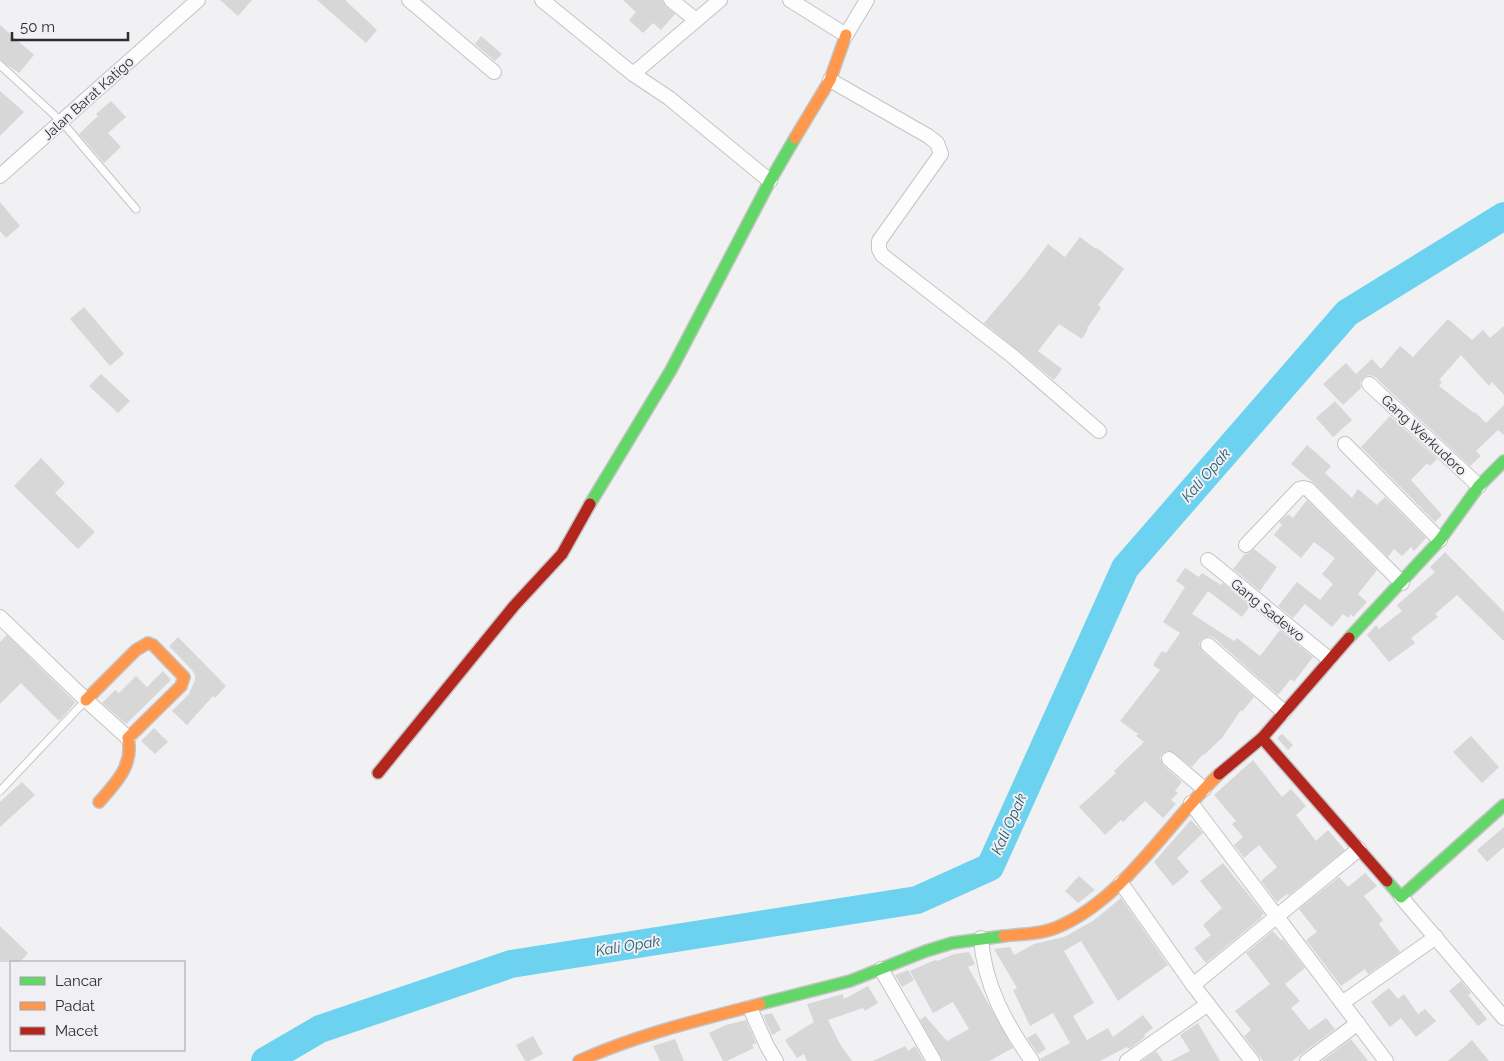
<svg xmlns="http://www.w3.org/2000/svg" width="1504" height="1061" font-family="Raleway,sans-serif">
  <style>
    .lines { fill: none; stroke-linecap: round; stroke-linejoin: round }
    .river { stroke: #6dd2ef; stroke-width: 28 }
    .building { fill: #d8d7d7 }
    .lane-casing { stroke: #c3c4c5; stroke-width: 9 }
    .street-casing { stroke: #c3c4c5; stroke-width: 16 }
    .fast-casing { stroke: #c3c4c5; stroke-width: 14 }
    .slow-casing { stroke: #c3c4c5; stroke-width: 14 }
    .jam-casing { stroke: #c3c4c5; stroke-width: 14 }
    .lane { stroke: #fdfdfd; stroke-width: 7 }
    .street { stroke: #fdfdfd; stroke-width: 14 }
    .fast { stroke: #63d668; stroke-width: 11 }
    .slow { stroke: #ff974d; stroke-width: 11 }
    .jam { stroke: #b3261e; stroke-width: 11 }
    .labels { text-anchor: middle; stroke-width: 4; stroke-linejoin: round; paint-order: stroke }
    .street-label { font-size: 14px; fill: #2d2d2f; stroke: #f0f0f4 }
    .water-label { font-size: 15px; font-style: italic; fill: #255c6d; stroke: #f0f0f4 }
  </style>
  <rect width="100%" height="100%" fill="#f1f1f3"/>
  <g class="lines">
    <!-- river -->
    <path class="river" d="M265,1061l55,-32 191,-65 406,-64 73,-33 135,-299 222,-255 157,-97"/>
  </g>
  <!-- building -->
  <g class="building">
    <path d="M220,0h32l-14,16z"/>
    <path d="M317,0h28l32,30 -11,13z"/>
    <path d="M623,0h39l3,6 10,8 -14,16 -8,-7 -10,10 -14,-13 7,-8z"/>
    <path d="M0,25l34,30 -15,18 -19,-13z"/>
    <path d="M481,36l21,18 -7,7 -20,-17z"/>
    <path d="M0,91l24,21 -24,24z"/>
    <path d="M111,101l15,16 -18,16 13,14 -17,16 -25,-29 19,-18 -2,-2z"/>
    <path d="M0,202l20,24 -14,12 -6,-7z"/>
    <path d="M1080,237l16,12 1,-1 27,21 -26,36 3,3 -14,20 1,1 -6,10 -23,-15 -21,27 24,18 -8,11 -70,-57 40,-47 24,-32 17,13z"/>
    <path d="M84,307l40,47 -14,12 -40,-47z"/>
    <path d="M1448,319l24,21 11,-10 7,8 14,-12v69l-12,-13 -3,4 -28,-31 -22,25 3,2 -3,4 35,27 1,-1 11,11 18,-18v30l-6,-5 -22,21 5,5 -11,10 -95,-89 -5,-2 -7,3 -3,5 1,5 -18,17 -20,-21 23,-21 10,11 16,-15 9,10 19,-23 13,11z"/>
    <path d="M101,374l29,27 -12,12 -29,-27z"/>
    <path d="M1335,401l17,19 -19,17 -17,-19z"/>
    <path d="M1390,416l47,43 -7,7 -3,-3 -16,17 31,35 -7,7 -74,-75z"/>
    <path d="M1307,445l24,21 -6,7 27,25 6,-9 19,16 8,-8 41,41 -12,13 -3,-4 -9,9 -8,-7 -6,8 -74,-74 -23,-19z"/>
    <path d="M41,458l24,25 -10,10 40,39 -17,17 -64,-63z"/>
    <path d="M1307,500l70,70 -19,24 9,8 -14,15 -2,-3 -3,4 -5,-4 -11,13 -27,-23 -12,14 -15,-12 19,-24 23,18 13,-16 -11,-10 13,-16 -21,-16 -13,16 -27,-23 8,-10 -3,-3 9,-8 5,4z"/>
    <path d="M1254,549l23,18 -17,24 -27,-22 12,-15 4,-1z"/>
    <path d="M1445,552l59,60v29l-47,-46 -22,19 3,3 -27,21 4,5 -26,19 -22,-27 9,-10 3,4 23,-18 -5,-6 38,-33 -5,-5z"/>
    <path d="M1185,568l14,9 3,-4 19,12 2,-2 27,23 -8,11 -34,-26 -16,23 42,27 3,-3 23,18 20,-26 33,27 -19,25 -3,-3 -13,16 -64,-57 -5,-2 -7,3 -3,5 3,7 52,46 -12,15 -1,-2 -19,28 -18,17 -1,-1 -11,13 -21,-16h-5l-4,3 -2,4 3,7 19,17 -7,9 3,2 -7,7 5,4 -13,14 -18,-17 -22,21 -2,-2 -16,15 -26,-28 37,-34 -2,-2 30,-29 -8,-6 2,-2 -18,-13 40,-51 -7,-5 9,-14 4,2 14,-20 -17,-11 22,-35 -9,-6z"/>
    <path d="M7,635l68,67v1l-16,18 -38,-38 -21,21v-62z"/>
    <path d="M178,637l48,49 -11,12 -2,-2 -26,29 -15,-14 17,-17 6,-14v-5l-3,-5 -23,-24z"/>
    <path d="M163,671l8,9 -45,44 -24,-21 13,-13 4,3 17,-17 11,11z"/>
    <path d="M154,728l14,14 -13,12 -14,-13z"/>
    <path d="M1282,734l11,11 -5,5 -11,-12z"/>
    <path d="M1471,736l28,31 -17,16 -29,-31z"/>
    <path d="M1253,760l29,37 9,-8 15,17 -10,9 20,26 12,-11 17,20 -57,46 -1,-2 -10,8 -16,-21 16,-14 -18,-22 -15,13 -10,-13 9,-8 -11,-13 4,-3 -22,-26z"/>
    <path d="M22,782l13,13 -35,32v-25z"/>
    <path d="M1191,820l12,13 -26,25 12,14 -16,14 -19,-24z"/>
    <path d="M1504,827v20l-17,15 -10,-12z"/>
    <path d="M1223,863l41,51 -3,2 1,1 -56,46 -12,-15 17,-13 -8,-10 19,-17 -22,-27z"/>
    <path d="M1365,873l12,13 -13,10 19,24 -4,4 21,28 -32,22 -3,-5 -24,17 -35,-46 11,-8 -18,-23 40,-32 9,10z"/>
    <path d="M1079,876l16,14 -17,13 -13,-12z"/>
    <path d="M1121,898l47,67 -50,36 -37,-60 -17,10 30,52 -21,13 14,24 21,-12 5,9 30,-22 10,13 -9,7 1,2 -16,12 -2,-2 -27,14h-59l-1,-2 30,-16 -17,-30 -23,13 -17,-36 4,-2 -23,-39 16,-2 4,8 20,-11 30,-7 29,-16z"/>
    <path d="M0,926l28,27 -8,9h-20z"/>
    <path d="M1273,931l8,9 2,-1 22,29 -20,16 15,17 -9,7 18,22 17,-12 9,11 -43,32h-29l-19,-25 7,-6 -16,-19 35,-27 -24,-31z"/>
    <path d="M969,952l6,12 -7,3 45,81 -24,13h-46l-23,-41 5,-4 22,25 22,-12 -16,-27 -20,11 -23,-42 20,-9 6,-2 1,1 17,-7z"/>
    <path d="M908,970l6,10 -12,7 -7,-12z"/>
    <path d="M1461,981l10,12 -3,2 19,24 -9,7 -29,-35z"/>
    <path d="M868,986l10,17 -13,8 -2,-3 -35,12 12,24 12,17h-45l-3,-7 -7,4 -12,-18 29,-18 -7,-18 36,-10 1,5z"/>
    <path d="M1389,988l9,11 6,-5 14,20 7,-5 11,12 -20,16 -15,-19 -11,9 -19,-25z"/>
    <path d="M772,1013l9,17 -9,5 -9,-20z"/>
    <path d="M746,1020l10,23 -4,2 2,3 -27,13h-4l-14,-28 17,-8z"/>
    <path d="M1198,1023l22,38h-50l20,-10 -10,-16z"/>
    <path d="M1036,1033l10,16 -8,5 -11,-16z"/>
    <path d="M533,1036l10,18 -14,7h-4l-9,-16z"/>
    <path d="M675,1039l9,22h-24l-7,-15z"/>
    <path d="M1351,1039l17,22h-46z"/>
    <path d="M1472,1040l17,21h-41z"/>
    <path d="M905,1046l3,5 7,-5 9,15h-51z"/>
    <path d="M1156,1051l7,10h-21z"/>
  </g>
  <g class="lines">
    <defs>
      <g id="lane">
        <path d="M0,65l62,57 74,87"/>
        <path d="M0,791l86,-91"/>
      </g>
      <g id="street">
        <path d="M409,0l85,72"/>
        <path d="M542,0l91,74 87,-74"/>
        <path d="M671,0l25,20"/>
        <path d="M790,0l56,35 21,-35"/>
        <path d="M633,74l36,24 101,83"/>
        <path d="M830,80l98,56 9,7 4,11 -62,87v8l3,6 129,100 88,76"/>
        <path d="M0,176l198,-176"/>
        <path d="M1369,384l110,102"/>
        <path d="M1345,444l95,96"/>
        <path d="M1246,545l53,-56 4,-1 5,1 94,94"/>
        <path d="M1208,560l121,99"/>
        <path d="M0,617l86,83 42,38"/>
        <path d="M1208,645l76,67"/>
        <path d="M1169,759l35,30"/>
        <path d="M1191,803l195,258"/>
        <path d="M1121,883l72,102 59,76"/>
        <path d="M1401,897l103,121"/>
        <path d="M981,938c3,47 25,86 51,123"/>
        <path d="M881,969l53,92"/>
        <path d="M1193,985l166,-136"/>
        <path d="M1342,1003l94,-66"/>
        <path d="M750,1008l17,38 9,15"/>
        <path d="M1127,1061l81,-57"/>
        <path d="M1307,1061l51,-38"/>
      </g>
      <g id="fast">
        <path d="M590,504l81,-134 99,-189 25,-43"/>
        <path d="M1349,638l91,-98 39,-54 25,-25"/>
        <path d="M1387,881l14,16 103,-92"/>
        <path d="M760,1004l90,-23 76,-30 26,-8 52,-7"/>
      </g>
      <g id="slow">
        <path d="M795,138l35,-58 16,-45"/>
        <path d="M86,700l50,-50 12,-7 5,2 31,32 -3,9 -53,52c6,27 -12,45 -29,64"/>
        <path d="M1004,936c18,-2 40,-2 56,-10 64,-28 109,-104 159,-152"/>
        <path d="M579,1061c57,-26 120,-41 181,-57"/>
      </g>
      <g id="jam">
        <path d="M1262,738l125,143"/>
        <path d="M378,773l136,-167 48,-52 28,-50"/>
        <path d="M1219,774l43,-36 87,-100"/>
      </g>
    </defs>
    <!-- lane casing -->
    <use href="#lane" class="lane-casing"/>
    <!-- street casing -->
    <use href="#street" class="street-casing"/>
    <!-- fast casing -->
    <use href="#fast" class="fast-casing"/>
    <!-- slow casing -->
    <use href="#slow" class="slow-casing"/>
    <!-- jam casing -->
    <use href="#jam" class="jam-casing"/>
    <!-- lane -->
    <use href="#lane" class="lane"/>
    <!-- street -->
    <use href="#street" class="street"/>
    <!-- fast -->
    <use href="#fast" class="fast"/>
    <!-- slow -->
    <use href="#slow" class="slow"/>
    <!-- jam -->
    <use href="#jam" class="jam"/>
  </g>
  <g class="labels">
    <!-- street labels -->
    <g class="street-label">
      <text transform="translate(88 98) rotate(-42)" y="5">Jalan Barat Katigo</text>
      <text transform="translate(1424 435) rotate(43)" y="5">Gang Werkudoro</text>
      <text transform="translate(1268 610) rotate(39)" y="5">Gang Sadewo</text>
    </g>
    <!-- water labels -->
    <g class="water-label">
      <text transform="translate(1206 475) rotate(-49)" y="5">Kali Opak</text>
      <text transform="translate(1009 824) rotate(-66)" y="5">Kali Opak</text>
      <text transform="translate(628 946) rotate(-9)" y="5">Kali Opak</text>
    </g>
  </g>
  <!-- legend -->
  <rect x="10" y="961" width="175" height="90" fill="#f0f0f4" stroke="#a2a2a5"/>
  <rect x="20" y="977" width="25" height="8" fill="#63d668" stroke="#a2a2a5"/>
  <text x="55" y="986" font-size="15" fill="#2d2d2f">Lancar</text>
  <rect x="20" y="1002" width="25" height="8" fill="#ff974d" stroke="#a2a2a5"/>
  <text x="55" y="1011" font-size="15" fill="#2d2d2f">Padat</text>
  <rect x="20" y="1027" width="25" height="8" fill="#b3261e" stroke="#a2a2a5"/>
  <text x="55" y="1036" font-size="15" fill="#2d2d2f">Macet</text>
  <!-- scale -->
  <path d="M12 32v8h116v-8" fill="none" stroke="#2d2d2f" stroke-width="2.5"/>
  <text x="20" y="32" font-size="15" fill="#2d2d2f" stroke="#f0f0f4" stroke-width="4" paint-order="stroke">50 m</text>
</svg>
